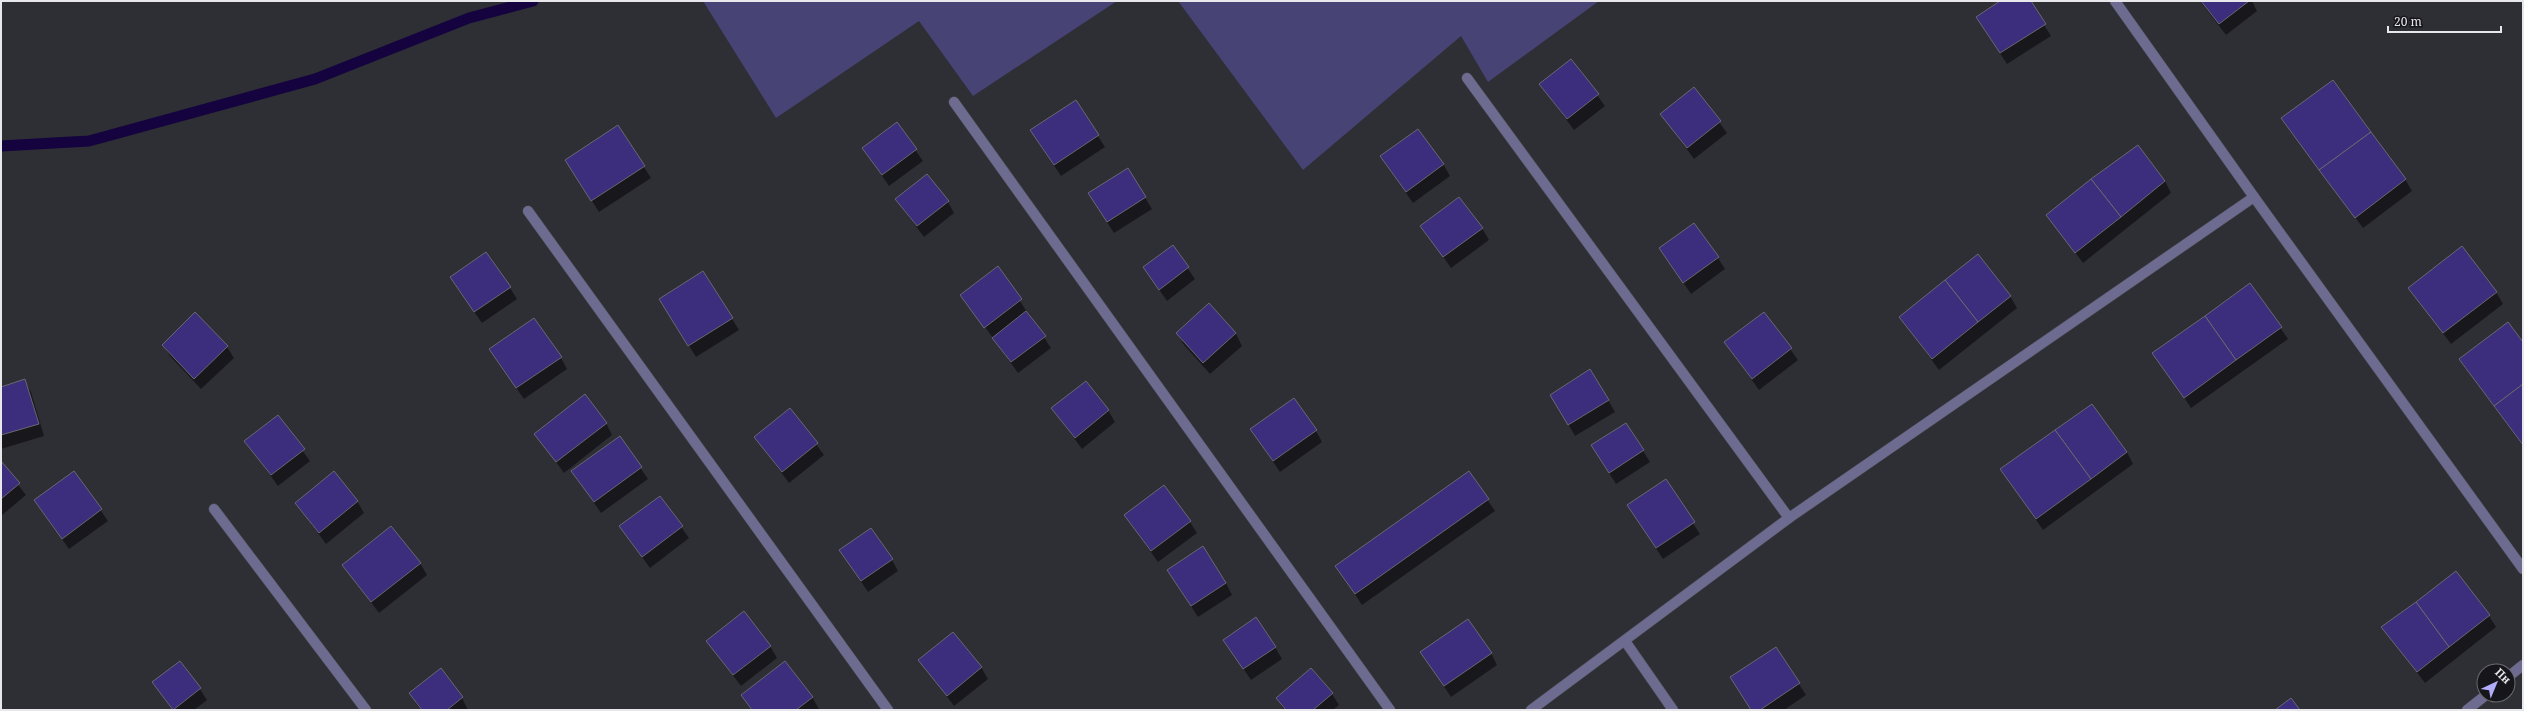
<svg xmlns="http://www.w3.org/2000/svg" width="2524" height="711" font-family="'Noto Serif',serif">
  <rect width="100%" height="100%" fill="#2e2e35"/>
  <!-- green -->
  <g fill="#474374">
    <polygon points="703,1 1117,1 973,96 919,21 776,118"/>
    <polygon points="1178,1 1599,1 1488,82 1461,36 1303,170"/>
  </g>
  <!-- shadow -->
  <g fill="#0007">
    <polygon points="2002,1 2029,1 2051,36 2007,64 1984,29"/>
    <polygon points="2200,1 2252,1 2257,11 2226,35"/>
    <polygon points="1571,60 1605,106 1574,130 1540,84"/>
    <polygon points="1694,88 1727,133 1694,159 1661,114"/>
    <polygon points="1076,102 1105,147 1061,176 1038,142"/>
    <polygon points="2283,118 2405,179 2412,191 2363,228"/>
    <polygon points="897,124 923,161 889,186 863,148"/>
    <polygon points="618,127 651,178 599,212 573,171"/>
    <polygon points="1381,157 1443,164 1450,176 1413,203"/>
    <polygon points="1128,170 1152,209 1114,233 1096,205"/>
    <polygon points="2165,181 2171,193 2083,263 2047,215"/>
    <polygon points="896,200 948,202 954,213 924,237"/>
    <polygon points="1422,226 1482,228 1489,240 1451,268"/>
    <polygon points="1172,246 1195,279 1167,301 1144,268"/>
    <polygon points="1660,248 1718,258 1725,269 1691,294"/>
    <polygon points="998,268 1051,348 1018,373 962,295"/>
    <polygon points="703,272 739,330 696,357 667,310"/>
    <polygon points="2250,284 2288,339 2191,408 2154,353"/>
    <polygon points="510,288 517,299 482,323 458,289"/>
    <polygon points="2409,288 2496,292 2503,304 2451,344"/>
    <polygon points="2010,296 2017,308 1939,370 1900,317"/>
    <polygon points="1209,305 1236,334 1242,346 1210,374 1184,345 1177,333"/>
    <polygon points="1764,313 1798,360 1759,390 1725,342"/>
    <polygon points="2523,343 2523,446 2460,360"/>
    <polygon points="163,345 227,347 234,358 201,389 170,356"/>
    <polygon points="561,358 567,369 524,399 497,361"/>
    <polygon points="24,380 31,392 44,436 1,449 1,388"/>
    <polygon points="1608,400 1615,412 1575,436 1558,406"/>
    <polygon points="1052,408 1108,410 1115,422 1082,449"/>
    <polygon points="790,409 824,455 789,483 755,437"/>
    <polygon points="278,417 310,461 278,486 246,442"/>
    <polygon points="606,423 612,435 564,473 536,434"/>
    <polygon points="1626,424 1650,462 1616,484 1599,457"/>
    <polygon points="1251,429 1316,431 1322,442 1280,472"/>
    <polygon points="619,437 648,479 601,513 572,471"/>
    <polygon points="2127,452 2133,464 2043,530 2002,470"/>
    <polygon points="1,463 26,495 1,516"/>
    <polygon points="74,472 108,521 69,549 35,501"/>
    <polygon points="1469,473 1495,511 1362,605 1336,566"/>
    <polygon points="1665,481 1700,534 1663,559 1628,506"/>
    <polygon points="660,497 689,538 650,568 620,527"/>
    <polygon points="357,501 364,513 326,544 296,503"/>
    <polygon points="1125,516 1190,522 1197,533 1158,562"/>
    <polygon points="840,550 892,560 898,571 868,592"/>
    <polygon points="420,563 427,575 379,613 343,565"/>
    <polygon points="1175,581 1226,583 1232,595 1198,617"/>
    <polygon points="2489,616 2496,627 2425,683 2383,627"/>
    <polygon points="1224,640 1275,647 1282,659 1251,680"/>
    <polygon points="707,641 770,646 777,658 741,686"/>
    <polygon points="1776,648 1806,695 1784,710 1752,710"/>
    <polygon points="1421,652 1491,653 1497,665 1451,697"/>
    <polygon points="920,661 981,667 988,679 954,706"/>
    <polygon points="441,670 462,698 468,710 421,710 417,705 410,693"/>
    <polygon points="153,682 200,689 207,700 194,710 172,710"/>
    <polygon points="1332,694 1339,705 1333,710 1284,710 1277,698"/>
    <polygon points="742,696 812,697 819,709 751,710"/>
  </g>
  <g fill="none" stroke-linecap="round" stroke-linejoin="round">
    <!-- stream -->
    <polyline stroke="#14033e" stroke-width="11" points="1,146 89,141 315,79 469,18 533,1"/>
  </g>
  <!-- building -->
  <g fill="#3c2e7d" stroke="#686870">
    <polygon points="2000,1 2031,1 2046,24 2000,53 1976,17"/>
    <polygon points="2201,1 2249,1 2219,24"/>
    <polygon points="1571,59 1599,94 1567,119 1539,84"/>
    <polygon points="2333,80 2371,132 2319,170 2281,118"/>
    <polygon points="1694,87 1721,121 1687,148 1660,114"/>
    <polygon points="1076,100 1099,135 1054,165 1030,130"/>
    <polygon points="897,122 917,149 882,175 862,148"/>
    <polygon points="618,125 645,166 591,201 565,160"/>
    <polygon points="1418,129 1444,164 1406,192 1380,156"/>
    <polygon points="2371,132 2406,179 2355,218 2319,170"/>
    <polygon points="2138,145 2165,181 2121,217 2091,179"/>
    <polygon points="1128,168 1146,197 1107,222 1088,193"/>
    <polygon points="927,174 949,201 917,226 895,199"/>
    <polygon points="2091,179 2121,217 2075,253 2046,215"/>
    <polygon points="1459,197 1483,228 1443,257 1420,226"/>
    <polygon points="1694,223 1719,257 1683,283 1659,248"/>
    <polygon points="1173,245 1189,267 1159,290 1143,267"/>
    <polygon points="2462,246 2497,292 2443,333 2408,288"/>
    <polygon points="486,252 511,287 474,312 450,277"/>
    <polygon points="1978,254 2011,296 1978,322 1945,280"/>
    <polygon points="998,266 1022,299 984,328 960,295"/>
    <polygon points="703,271 733,318 688,346 659,299"/>
    <polygon points="1945,280 1978,322 1932,359 1899,317"/>
    <polygon points="2250,283 2282,327 2236,360 2205,316"/>
    <polygon points="1209,303 1236,333 1203,363 1176,333"/>
    <polygon points="1026,311 1046,336 1011,362 992,338"/>
    <polygon points="195,312 228,346 194,379 162,345"/>
    <polygon points="1764,312 1792,348 1752,379 1724,342"/>
    <polygon points="2205,316 2236,360 2184,398 2152,353"/>
    <polygon points="534,318 562,357 516,388 489,349"/>
    <polygon points="2508,322 2523,342 2523,384 2494,406 2459,359"/>
    <polygon points="1590,369 1609,400 1568,425 1550,395"/>
    <polygon points="25,379 39,424 1,435 1,387"/>
    <polygon points="1086,381 1109,410 1075,438 1051,408"/>
    <polygon points="2523,384 2523,445 2494,406"/>
    <polygon points="585,394 607,423 556,462 534,434"/>
    <polygon points="1294,398 1317,430 1273,461 1250,429"/>
    <polygon points="2092,404 2127,452 2091,479 2055,430"/>
    <polygon points="790,408 818,443 782,472 754,437"/>
    <polygon points="278,415 305,449 271,475 244,441"/>
    <polygon points="1626,423 1644,450 1609,473 1591,445"/>
    <polygon points="2055,430 2091,479 2036,519 2000,469"/>
    <polygon points="620,436 642,467 594,502 571,471"/>
    <polygon points="1,461 20,483 1,499"/>
    <polygon points="74,471 102,509 62,539 34,500"/>
    <polygon points="334,471 358,501 319,533 295,503"/>
    <polygon points="1469,471 1489,499 1355,594 1335,566"/>
    <polygon points="1666,479 1695,522 1656,548 1627,505"/>
    <polygon points="1164,485 1191,521 1151,551 1124,515"/>
    <polygon points="660,496 683,526 642,557 619,526"/>
    <polygon points="391,526 421,563 371,602 342,565"/>
    <polygon points="871,528 893,559 861,581 839,550"/>
    <polygon points="1203,546 1226,583 1191,606 1167,570"/>
    <polygon points="2456,571 2490,615 2449,647 2416,602"/>
    <polygon points="2416,602 2449,647 2417,672 2381,627"/>
    <polygon points="744,611 771,646 733,675 706,641"/>
    <polygon points="1256,617 1276,647 1243,669 1223,640"/>
    <polygon points="1468,619 1492,653 1444,686 1420,652"/>
    <polygon points="953,632 982,667 947,696 918,660"/>
    <polygon points="1776,647 1800,683 1760,710 1751,710 1730,677"/>
    <polygon points="180,661 201,688 173,710 152,682"/>
    <polygon points="785,661 813,697 796,710 752,710 741,695"/>
    <polygon points="441,668 463,697 447,710 422,710 409,693"/>
    <polygon points="1311,668 1333,693 1313,710 1286,710 1276,698"/>
    <polygon points="2291,698 2300,710 2275,710"/>
  </g>
  <g fill="none" stroke-linecap="round" stroke-linejoin="round">
    <defs>
      <g id="street">
        <polyline points="2115,1 2254,197 2523,569"/>
        <polyline points="1467,78 1789,518"/>
        <polyline points="954,102 1390,710"/>
        <polyline points="528,211 888,710"/>
        <polyline points="214,509 366,710"/>
        <polyline points="1625,641 1673,710"/>
        <polyline points="2508,677 2523,665"/>
        <polyline points="1531,710 1789,518 2254,197"/>
        <polyline points="2467,710 2486,695"/>
      </g>
    </defs>
    <!-- street casing -->
    <use href="#street" stroke="#4c4c52" stroke-width="11"/>
    <!-- street -->
    <use href="#street" stroke="#6d6b90" stroke-width="10"/>
  </g>
  <!-- border -->
  <rect width="2524" height="711" fill="none" stroke="#e7e7ec" stroke-width="4"/>
  <!-- north arrow -->
  <g transform="translate(2496 683) rotate(44)"><circle r="19" fill="#16161a" stroke="#6a6a6e"/>
  <path d="M0-3L7 15L0 10L-7 15Z" fill="#b1adfa"/>
  <text y="-6" font-size="11" font-weight="bold" text-anchor="middle" fill="#e7e7ec">Пн</text>
  </g>
  <!-- scale -->
  <path d="M2388 26v6h113v-6" fill="none" stroke="#e7e7ec" stroke-width="2"/>
  <text x="2394" y="26" font-size="12" fill="#e7e7ec" stroke="#16161a" stroke-width="3" paint-order="stroke">20 m</text>
</svg>
